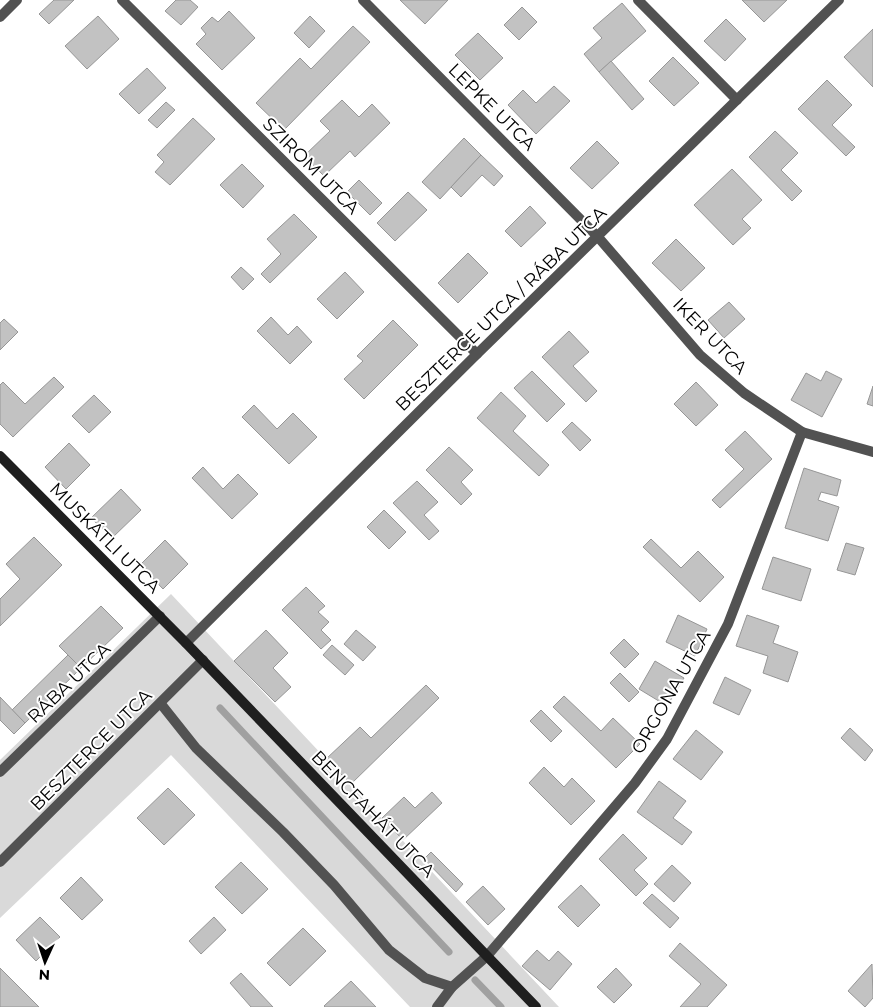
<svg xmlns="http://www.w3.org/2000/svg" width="873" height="1007" font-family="Montserrat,sans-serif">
  <rect width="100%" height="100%" fill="#fff"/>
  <!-- green -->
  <polygon fill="#d9d9d9" points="171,594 559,1007 410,1007 171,755 0,918 0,760"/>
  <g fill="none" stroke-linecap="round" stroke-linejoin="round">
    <!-- stream -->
    <g stroke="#a0a0a0" stroke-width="7">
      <polyline points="220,708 449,952"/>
      <polyline points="475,980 501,1007"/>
    </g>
  </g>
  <!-- building -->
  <g fill="#c2c2c2" stroke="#969696">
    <polygon points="54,0 74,0 49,24 39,14"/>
    <polygon points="176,0 190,0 198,7 181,25 165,11"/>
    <polygon points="400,0 448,0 425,24"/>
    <polygon points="742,0 787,0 764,22"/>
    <polygon points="622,3 646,31 599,72 584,54 602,38 593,28"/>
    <polygon points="522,7 537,22 519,40 504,25"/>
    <polygon points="229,11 255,38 222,70 196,44 206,34 201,28 212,17 218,22"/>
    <polygon points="98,16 119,39 87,69 65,46"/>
    <polygon points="310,16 325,31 309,48 294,33"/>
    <polygon points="726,19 746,39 725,61 704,41"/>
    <polygon points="353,26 370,42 284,130 256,103 300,58 311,69"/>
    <polygon points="873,29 873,87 844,57"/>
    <polygon points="478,33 503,58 480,80 455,55"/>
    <polygon points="673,57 699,83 674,106 649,81"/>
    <polygon points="611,61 644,99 632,110 599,72"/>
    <polygon points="147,68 166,88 139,114 119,94"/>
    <polygon points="827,80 852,105 832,125 855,147 846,156 798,109"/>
    <polygon points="554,86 570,101 536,134 508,105 523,90 536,103"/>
    <polygon points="342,100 359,117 372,104 390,123 355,157 350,151 324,176 304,156 330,131 320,121"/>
    <polygon points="166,102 175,110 157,128 148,120"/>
    <polygon points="193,118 215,139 170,185 155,172 164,162 157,155"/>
    <polygon points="775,131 798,153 781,170 802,191 792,201 749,157"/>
    <polygon points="464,138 481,155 440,199 422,182"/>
    <polygon points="597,141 619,163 592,189 570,168"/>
    <polygon points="481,155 503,176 494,186 482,175 461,197 451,187"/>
    <polygon points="242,164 264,186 243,208 220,185"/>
    <polygon points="732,169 762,200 742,219 751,228 733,245 694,205"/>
    <polygon points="359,180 382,203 370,215 347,192"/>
    <polygon points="408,192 427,210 395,241 377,223"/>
    <polygon points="530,206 546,223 521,247 505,231"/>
    <polygon points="294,214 317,237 270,283 261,274 281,254 267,239"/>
    <polygon points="676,239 705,268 681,291 652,263"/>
    <polygon points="468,253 488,273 458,303 438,283"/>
    <polygon points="241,267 254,279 243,290 231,277"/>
    <polygon points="345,272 364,292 337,319 317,299"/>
    <polygon points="729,302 745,319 724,338 708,320"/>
    <polygon points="271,317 288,335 297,326 312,342 290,364 257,331"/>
    <polygon points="4,319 18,332 0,350 0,323"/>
    <polygon points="393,320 418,345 364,399 344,379 363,361 357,356"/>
    <polygon points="569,331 589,352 573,366 597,391 586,402 542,357"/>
    <polygon points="532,371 565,404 547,422 514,388"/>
    <polygon points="826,371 842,379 822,417 791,400 806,373 821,381"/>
    <polygon points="54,377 64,387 13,437 0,424 0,385 3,382 25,404"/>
    <polygon points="696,382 718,405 696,426 674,404"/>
    <polygon points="873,386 873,406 867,404"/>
    <polygon points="501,392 526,416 513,431 549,465 539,476 477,418"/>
    <polygon points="94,395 111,412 89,433 72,416"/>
    <polygon points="254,405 277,429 293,413 317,437 289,464 242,417"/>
    <polygon points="572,422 591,440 580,451 562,432"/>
    <polygon points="745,431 772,459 720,508 712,500 744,469 725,450"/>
    <polygon points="69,443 90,465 66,489 45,467"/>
    <polygon points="449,447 473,470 461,482 472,494 461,505 426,470"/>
    <polygon points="203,467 223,489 238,474 258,494 232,519 192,478"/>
    <polygon points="804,468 841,480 837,496 821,492 818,500 839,507 828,541 785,528"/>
    <polygon points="417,481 438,502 424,515 439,531 429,540 393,503"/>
    <polygon points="121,489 141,510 112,538 91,518"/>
    <polygon points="384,510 406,532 389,549 367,527"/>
    <polygon points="34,537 62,565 0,626 0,599 20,579 6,564"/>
    <polygon points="651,539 681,568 698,551 724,577 700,602 643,547"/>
    <polygon points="165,540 188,564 163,589 140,565"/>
    <polygon points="846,543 864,548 855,575 837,570"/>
    <polygon points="773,557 811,569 801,601 762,589"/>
    <polygon points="306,587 325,606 318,612 329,622 321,630 331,640 321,649 282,610"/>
    <polygon points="101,606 123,628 81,668 59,646"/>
    <polygon points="678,615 707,629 695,656 666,642"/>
    <polygon points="747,615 779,626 773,643 798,652 788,682 763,673 768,656 736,646"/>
    <polygon points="266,630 288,653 273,668 291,687 275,702 234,661"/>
    <polygon points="356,630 376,647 363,661 344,644"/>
    <polygon points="624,639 639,654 625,668 610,653"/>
    <polygon points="332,645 354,665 345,675 323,655"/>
    <polygon points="68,655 81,668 25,723 12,710"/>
    <polygon points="655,661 684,678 667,706 639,689"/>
    <polygon points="620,673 639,692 629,702 610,683"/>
    <polygon points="725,677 751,690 739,715 713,703"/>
    <polygon points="426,685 439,698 351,784 326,759 360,727 371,738"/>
    <polygon points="564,696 601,731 613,718 640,744 616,768 553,707"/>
    <polygon points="0,697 25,723 14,734 0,720"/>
    <polygon points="541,710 562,731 551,742 530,721"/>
    <polygon points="850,728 873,750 865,761 841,738"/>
    <polygon points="696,730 723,752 701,780 673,759"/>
    <polygon points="544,767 564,787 572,778 595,801 571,825 529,783"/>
    <polygon points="659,781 686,801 673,818 692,832 682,845 637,812"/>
    <polygon points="168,788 195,815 164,845 137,818"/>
    <polygon points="432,792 442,803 403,840 382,818 404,797 415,808"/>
    <polygon points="623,834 647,858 634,870 648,884 636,896 599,859"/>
    <polygon points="431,852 463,884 456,892 424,859"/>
    <polygon points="241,862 268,889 242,914 215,887"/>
    <polygon points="672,865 691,883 674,902 654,884"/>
    <polygon points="81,877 103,900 82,920 60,898"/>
    <polygon points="581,885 600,905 578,927 558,907"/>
    <polygon points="483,886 505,909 488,925 466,902"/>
    <polygon points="652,894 679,918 670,928 643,903"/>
    <polygon points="40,917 60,937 36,961 16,940"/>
    <polygon points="214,917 226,930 201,954 189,941"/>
    <polygon points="303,928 326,951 290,986 267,963"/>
    <polygon points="680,943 727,985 707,1007 680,1007 701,984 669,956"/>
    <polygon points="537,950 549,961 558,951 572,964 550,990 522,966"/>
    <polygon points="872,964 873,998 865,1007 848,991"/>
    <polygon points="0,968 39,1007 0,1007"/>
    <polygon points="616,968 632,985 614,1003 597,987"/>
    <polygon points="241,973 273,1007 251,1007 230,983"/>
    <polygon points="351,981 376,1007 325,1007 324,1006"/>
  </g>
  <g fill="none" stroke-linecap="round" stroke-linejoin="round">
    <!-- lane -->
    <polyline stroke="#525252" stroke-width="10" points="161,704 196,748 283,832 334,885 389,950 425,978 452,987"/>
    <!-- street -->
    <g stroke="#525252" stroke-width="10">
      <polyline points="122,0 477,354"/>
      <polyline points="363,0 598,237 700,355 744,393 802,432 873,452"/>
      <polyline points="638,0 737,100"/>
      <polyline points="0,17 17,0"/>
      <polyline points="186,643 477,354 839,0"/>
      <polyline points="0,772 160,616"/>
      <polyline points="0,862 203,660"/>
      <polyline points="437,1007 452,987 487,956 635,783 667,739 728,624 802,432"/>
    </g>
    <!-- secondary -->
    <polyline stroke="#1f1f1f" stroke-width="10" points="0,456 186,643 536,1007"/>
  </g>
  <g text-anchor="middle" stroke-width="4" stroke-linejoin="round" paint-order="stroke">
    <!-- street labels -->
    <g font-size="18" fill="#000" stroke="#fff">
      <text transform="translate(492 107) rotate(45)" y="6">LEPKE UTCA</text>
      <text transform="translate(311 166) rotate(45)" y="6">SZIROM UTCA</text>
      <text transform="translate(501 309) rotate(-44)" y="6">BESZTERCE UTCA / RÁBA UTCA</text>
      <text transform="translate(710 336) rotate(46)" y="6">IKER UTCA</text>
      <text transform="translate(105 538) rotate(45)" y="6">MUSKÁTLI UTCA</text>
      <text transform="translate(69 683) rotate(-44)" y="6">RÁBA UTCA</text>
      <text transform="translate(671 692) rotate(-60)" y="6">ORGONA UTCA</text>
      <text transform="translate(91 750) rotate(-45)" y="6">BESZTERCE UTCA</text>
      <text transform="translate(373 814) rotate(46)" y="6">BENCFAHÁT UTCA</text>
    </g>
  </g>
  <!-- north arrow -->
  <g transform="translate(45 962) rotate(183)" stroke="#ffffff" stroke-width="4" paint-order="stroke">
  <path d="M0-4L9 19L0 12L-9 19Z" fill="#000000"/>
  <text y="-8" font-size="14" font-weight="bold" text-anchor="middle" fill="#000000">N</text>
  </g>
</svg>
